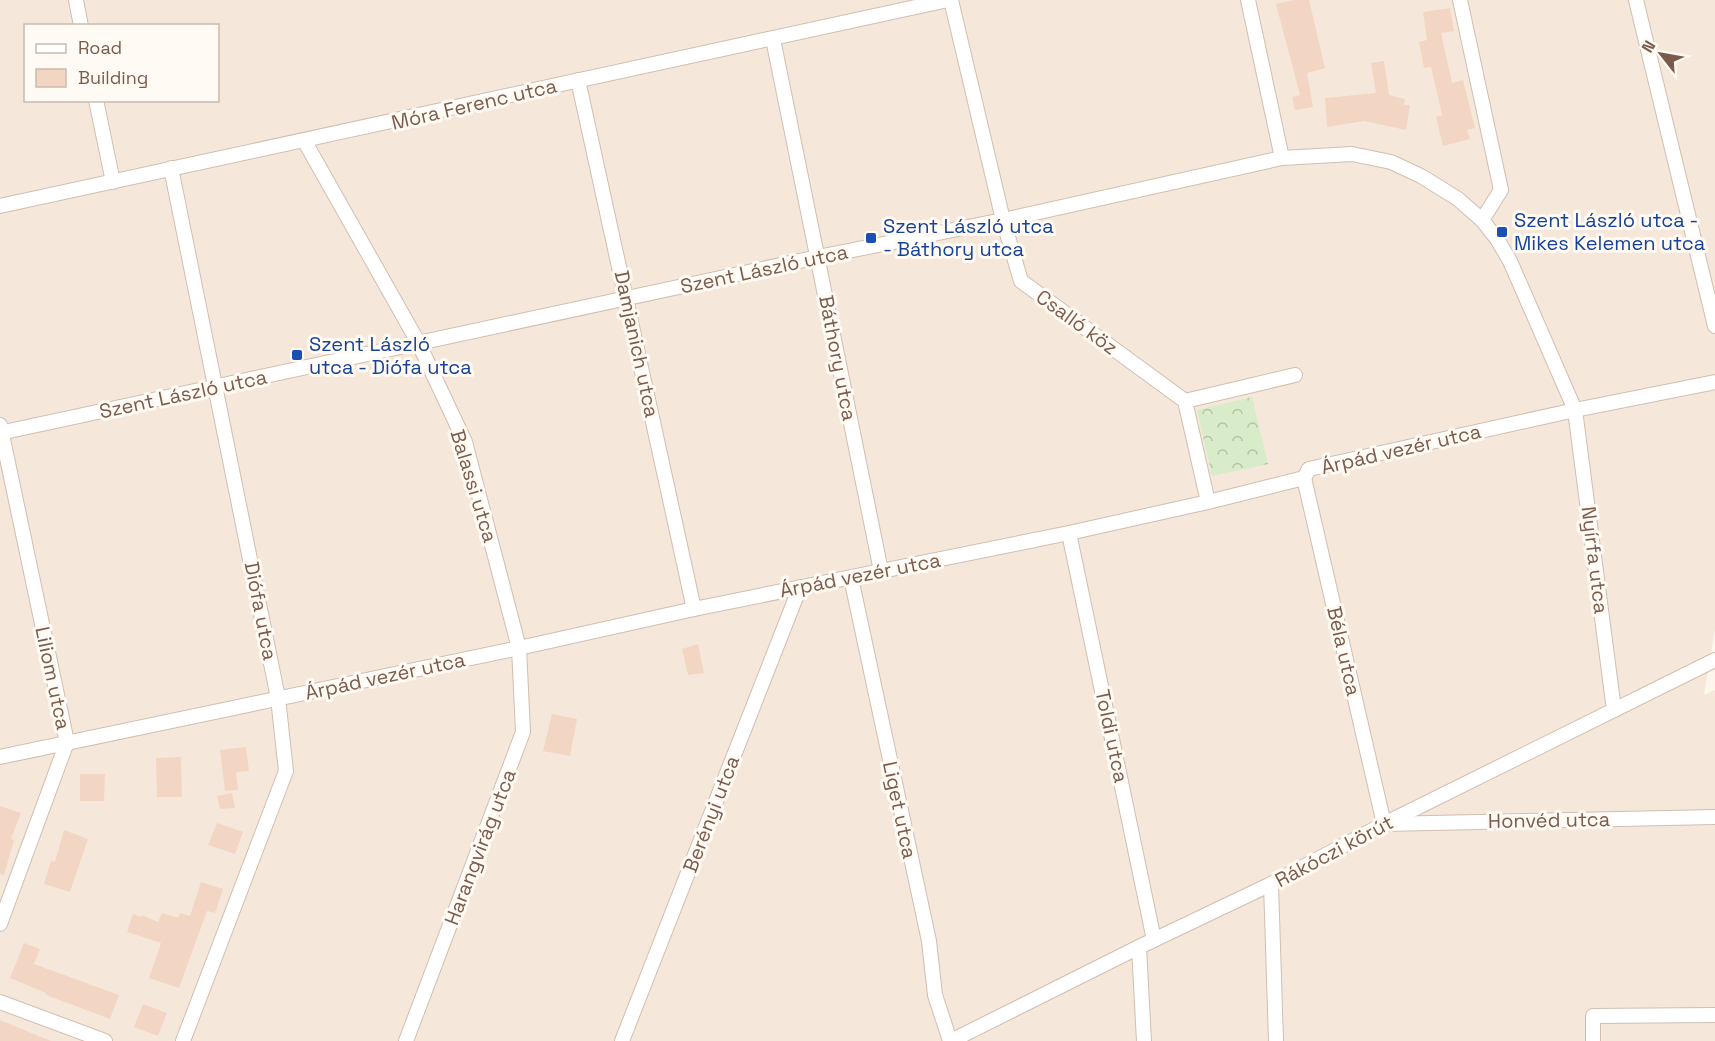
<svg xmlns="http://www.w3.org/2000/svg" width="1715" height="1041" font-family="'Space Grotesk',sans-serif">
  <defs>
    <pattern id="park-crowns" width="20" height="18" patternUnits="userSpaceOnUse" patternTransform="scale(1.5)"><rect width="20" height="18" fill="#d8ecc9"/><path d="M2 6a3 3 0 1 1 6 0M12 15a3 3 0 1 1 6 0" fill="none" stroke="#b4c2a5"/></pattern>
  </defs>
  <rect width="100%" height="100%" fill="#fdf6ec"/>
  <!-- residential -->
  <path fill="#f5e8da" fill-rule="evenodd" d="M 0,0 L 1715,0 L 1715,629 L 1704,695 L 1715,690 L 1715,1041 L 0,1041 ZM 26,26 L 218,26 L 218,100 L 26,100 Z"/>
  <!-- park -->
  <polygon fill="url(#park-crowns)" points="1252,397 1268,464 1212,476 1197,410"/>
  <!-- building -->
  <g fill="#f3d5c3">
    <polygon points="1294,0 1309,0 1325,68 1307,73 1313,107 1295,110 1292,97 1300,95 1276,4"/>
    <polygon points="1450,8 1454,31 1441,33 1452,83 1463,80 1475,128 1467,130 1470,139 1443,146 1436,117 1442,115 1431,67 1424,68 1419,42 1427,40 1423,12"/>
    <polygon points="1384,61 1389,95 1405,99 1404,105 1410,105 1406,130 1364,121 1327,127 1325,98 1376,93 1371,63"/>
    <polygon points="698,644 704,673 688,675 682,649"/>
    <polygon points="552,714 577,719 570,756 543,751"/>
    <polygon points="246,747 249,771 236,772 238,790 225,791 220,750"/>
    <polygon points="181,757 182,797 157,797 156,758"/>
    <polygon points="80,774 105,774 104,801 80,801"/>
    <polygon points="232,793 235,808 220,809 217,796"/>
    <polygon points="0,806 21,813 11,839 14,840 4,875 0,874"/>
    <polygon points="217,823 243,832 235,854 208,845"/>
    <polygon points="64,830 88,839 70,892 44,884 51,861 55,862"/>
    <polygon points="201,882 223,889 215,913 207,911 179,988 149,978 161,943 127,932 133,914 141,917 142,915 158,922 162,913 178,918 180,913 190,916"/>
    <polygon points="24,943 40,949 34,964 119,995 110,1019 46,995 46,993 10,978"/>
    <polygon points="143,1004 167,1013 158,1036 134,1027"/>
    <polygon points="0,1020 51,1041 0,1041"/>
  </g>
  <g fill="none" stroke-linecap="round" stroke-linejoin="round">
    <defs>
      <g id="minor">
        <polyline points="76,0 81,26"/>
        <polyline points="951,0 1003,220 1021,281 1185,401 1208,502"/>
        <polyline points="1248,0 1282,158"/>
        <polyline points="1460,0 1501,190 1482,220"/>
        <polyline points="1636,0 1715,326"/>
        <polyline points="773,39 881,571"/>
        <polyline points="578,80 694,609"/>
        <polyline points="96,100 113,182"/>
        <polyline points="305,142 418,342 465,442 519,648 523,732 406,1041"/>
        <polyline points="171,168 278,698 286,771 183,1041"/>
        <path d="M 0,206 C 316,139 632,70 948,0"/>
        <polyline points="1185,401 1295,375"/>
        <polyline points="0,425 67,742 0,924"/>
        <polyline points="0,433 818,257 1003,220 1282,158 1352,154 1391,162 1421,176 1458,199 1482,220 1497,239 1510,261 1575,410 1614,710"/>
        <polyline points="1304,478 1384,824 1715,817"/>
        <polyline points="1069,533 1154,940"/>
        <polyline points="851,578 929,941 935,995 950,1041"/>
        <polyline points="0,757 519,648 694,609 1069,533 1208,502 1304,478 1309,469 1575,410 1715,382"/>
        <polyline points="1271,884 1276,1041"/>
        <polyline points="1139,947 1144,1041"/>
        <polyline points="0,1002 105,1041"/>
        <polyline points="622,1041 800,587"/>
        <polyline points="951,1041 1139,947 1271,884 1384,824 1715,660"/>
        <polyline points="1593,1041 1593,1016 1715,1015"/>
      </g>
    </defs>
    <!-- minor casing -->
    <use href="#minor" stroke="#d1beb0" stroke-width="16"/>
    <!-- minor -->
    <use href="#minor" stroke="#fff" stroke-width="14"/>
  </g>
  <!-- markers -->
  <g fill="#1a4fb4" stroke="#fffaf3" stroke-width="2">
    <rect x="1496" y="226" width="12" height="12" rx="3"/>
    <rect x="865" y="232" width="12" height="12" rx="3"/>
    <rect x="291" y="349" width="12" height="12" rx="3"/>
  </g>
  <g text-anchor="middle" stroke-width="6" stroke-linejoin="round" paint-order="stroke">
    <!-- street labels -->
    <g font-size="20" fill="#7a5c4d" stroke="#fffaf3">
      <text transform="translate(474 104) rotate(-13)" y="7">Móra Ferenc utca</text>
      <text transform="translate(764 269) rotate(-12)" y="7">Szent László utca</text>
      <text transform="translate(1077 322) rotate(36)" y="7">Csalló köz</text>
      <text transform="translate(637 344) rotate(78)" y="7">Damjanich utca</text>
      <text transform="translate(838 358) rotate(79)" y="7">Báthory utca</text>
      <text transform="translate(183 394) rotate(-12)" y="7">Szent László utca</text>
      <text transform="translate(1401 449) rotate(-13)" y="7">Árpád vezér utca</text>
      <text transform="translate(474 486) rotate(73)" y="7">Balassi utca</text>
      <text transform="translate(1595 560) rotate(83)" y="7">Nyírfa utca</text>
      <text transform="translate(860 575) rotate(-11)" y="7">Árpád vezér utca</text>
      <text transform="translate(261 611) rotate(79)" y="7">Diófa utca</text>
      <text transform="translate(1344 651) rotate(77)" y="7">Béla utca</text>
      <text transform="translate(385 676) rotate(-12)" y="7">Árpád vezér utca</text>
      <text transform="translate(53 678) rotate(78)" y="7">Liliom utca</text>
      <text transform="translate(1112 736) rotate(78)" y="7">Toldi utca</text>
      <text transform="translate(900 810) rotate(78)" y="7">Liget utca</text>
      <text transform="translate(711 814) rotate(-69)" y="7">Berényi utca</text>
      <text transform="translate(1549 820) rotate(-1)" y="7">Honvéd utca</text>
      <text transform="translate(480 847) rotate(-69)" y="7">Harangvirág utca</text>
      <text transform="translate(1334 851) rotate(-28)" y="7">Rákóczi körút</text>
    </g>
    <!-- transit labels -->
    <g font-size="20" fill="#164399" stroke="#fffaf3" text-anchor="start">
      <text x="1514" y="227">Szent László utca -<tspan x="1514" dy="23">Mikes Kelemen utca</tspan></text>
      <text x="883" y="233">Szent László utca<tspan x="883" dy="23">- Báthory utca</tspan></text>
      <text x="309" y="351">Szent László<tspan x="309" dy="23">utca - Diófa utca</tspan></text>
    </g>
  </g>
  <!-- legend -->
  <rect x="24" y="24" width="195" height="78" fill="#fffaf3" stroke="#cabbb1" stroke-width="1.5"/>
  <rect x="36" y="44" width="30" height="9" fill="#ffffff" stroke="#cabbb1" stroke-width="1.5"/>
  <text x="78" y="54" font-size="18" fill="#7a5c4d">Road</text>
  <rect x="36" y="69" width="30" height="18" fill="#f3d5c3" stroke="#cabbb1" stroke-width="1.5"/>
  <text x="78" y="84" font-size="18" fill="#7a5c4d">Building</text>
  <!-- north arrow -->
  <g transform="translate(1661 54) rotate(301)" stroke="#fffaf3" stroke-width="4.5" paint-order="stroke">
  <path d="M0-4.5L10 22L0 15L-10 22Z" fill="#7a5c4d"/>
  <text y="-9" font-size="16" font-weight="bold" text-anchor="middle" fill="#7a5c4d">N</text>
  </g>
</svg>
